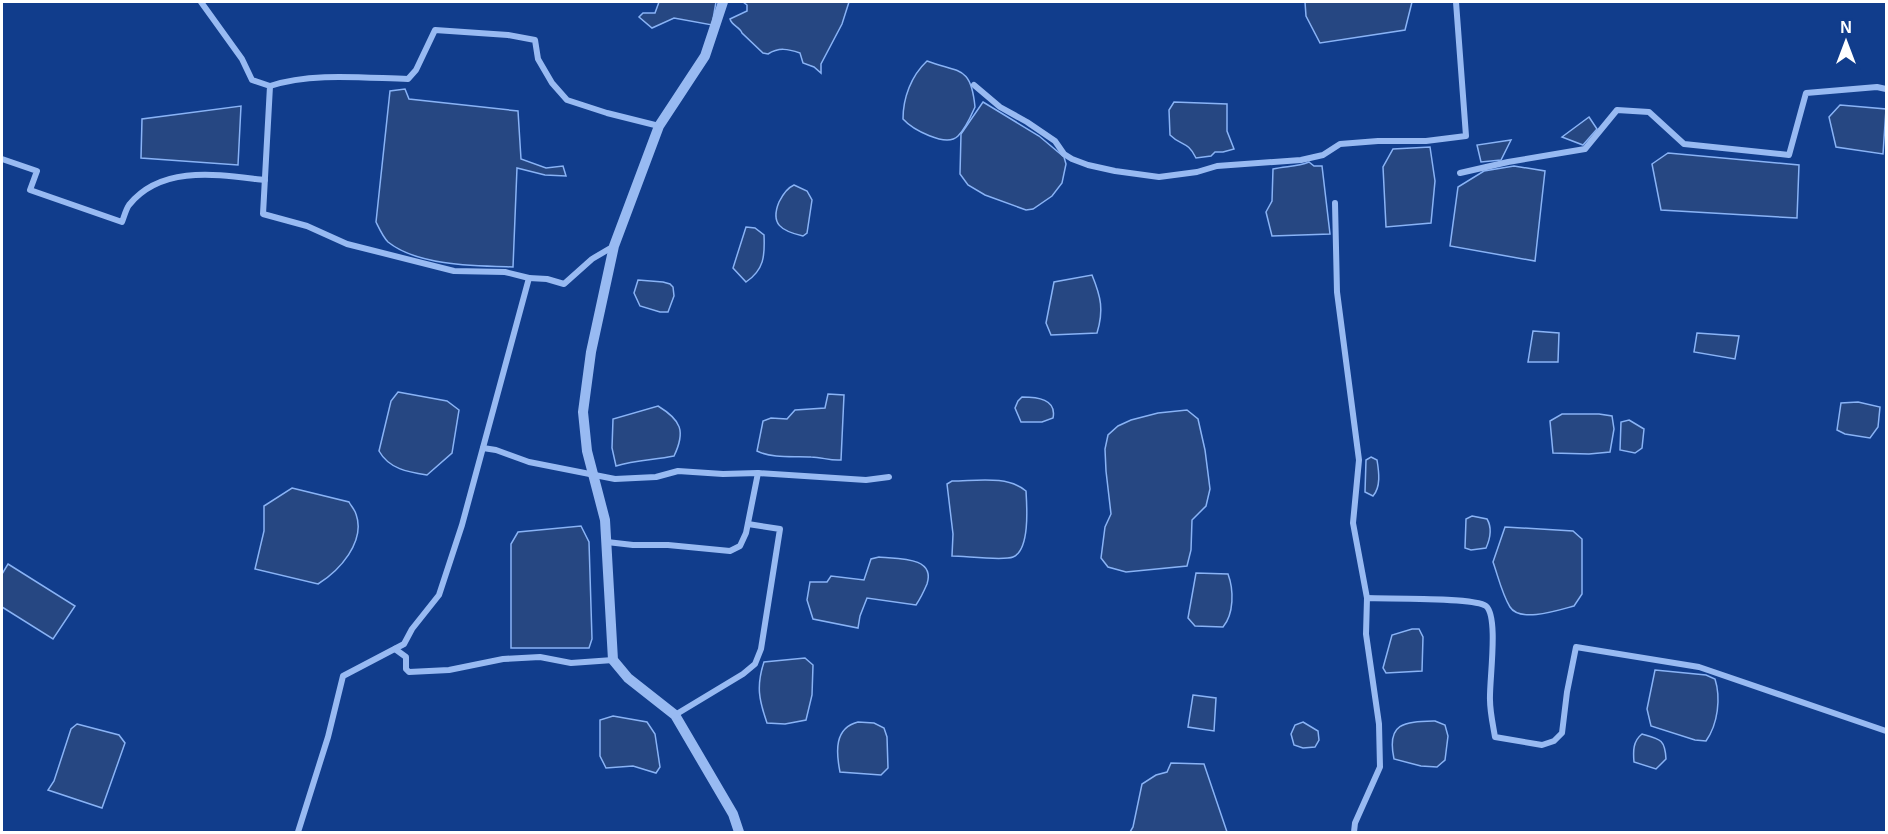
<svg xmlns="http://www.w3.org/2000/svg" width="1888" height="834" font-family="Arial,sans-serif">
  <rect width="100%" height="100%" fill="#113d8c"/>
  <!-- water -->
  <g fill="#264782" stroke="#89b3f6" stroke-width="1.5">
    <polygon points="659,2 716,2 712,25 674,18 652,28 639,17 643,13 655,13"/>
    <path d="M 743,2 L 849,2 L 842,24 L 821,64 L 821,73 L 814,67 L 803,63 L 800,53 C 788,49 779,47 768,54 L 763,53 L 742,33 C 740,27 732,26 730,19 L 747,11 L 747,5 Z"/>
    <polygon points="1305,2 1412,2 1405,30 1320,43 1306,16"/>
    <path d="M 927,61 C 959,73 971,65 975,107 C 971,116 966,128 958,136 C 946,148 912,129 903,119 C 903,98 911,76 927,61 Z"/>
    <path d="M 405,89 L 409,99 L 518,111 L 521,159 L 546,168 L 563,166 L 566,176 L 545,175 L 517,168 L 513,267 C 476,266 418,266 388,242 C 383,237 379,228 376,222 L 390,91 Z"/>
    <polygon points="983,102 1039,136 1064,157 1066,164 1062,183 1052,196 1033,209 1026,210 985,195 968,185 960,174 961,134"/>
    <path d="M 1174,102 L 1227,104 L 1227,131 L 1234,149 L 1223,152 L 1215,152 L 1211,156 L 1196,158 C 1188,141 1181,146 1170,135 L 1169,110 Z"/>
    <polygon points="1840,105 1886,109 1883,154 1836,147 1829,117"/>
    <polygon points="241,106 238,165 141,158 142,119"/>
    <polygon points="1589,117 1597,129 1583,145 1562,137"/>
    <polygon points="1511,140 1501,160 1481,162 1477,145"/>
    <polygon points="1430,147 1435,181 1431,223 1386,227 1383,167 1393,149"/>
    <polygon points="1668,153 1799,165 1797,218 1661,210 1652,164"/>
    <path d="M 1309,162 L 1314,166 L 1322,166 L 1330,234 L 1272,236 L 1266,212 L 1272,201 L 1273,169 C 1286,166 1297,167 1309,162 Z"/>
    <polygon points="1514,166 1545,171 1535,261 1450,246 1458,187 1484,171"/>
    <path d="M 794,185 L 807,191 L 812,200 L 807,233 L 803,236 C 781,231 770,224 779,202 C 783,194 787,188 794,185 Z"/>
    <path d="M 746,227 L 755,228 L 764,235 C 765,256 764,270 746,282 L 733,268 Z"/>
    <path d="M 1092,275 C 1101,297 1104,310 1097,333 L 1051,335 L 1046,323 L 1054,282 Z"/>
    <polygon points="638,280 663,282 670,284 673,287 674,296 668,312 660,312 640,306 634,293"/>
    <polygon points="1533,331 1559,333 1558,362 1528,362"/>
    <polygon points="1697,333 1739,336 1735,359 1694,352"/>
    <path d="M 398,392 L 447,401 L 459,410 L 452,453 L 427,475 C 408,472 389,469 379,451 L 391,401 Z"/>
    <path d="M 828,394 L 844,395 L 841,460 C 830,461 822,457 811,457 C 794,456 773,459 757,451 L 763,421 L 771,418 L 787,419 L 795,410 L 825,408 Z"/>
    <path d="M 1022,397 C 1037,397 1057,399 1053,418 L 1042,422 L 1021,422 L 1015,408 L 1018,401 Z"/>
    <polygon points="1858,402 1880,407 1878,427 1870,438 1845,434 1837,430 1841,403"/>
    <path d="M 658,406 C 681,420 686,431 674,456 C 654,460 635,460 616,466 L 612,448 L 613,419 Z"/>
    <polygon points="1187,410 1198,419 1205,450 1210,489 1206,506 1192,520 1191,550 1187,566 1126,572 1108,567 1101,558 1105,527 1111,514 1106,471 1105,449 1108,435 1118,426 1131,420 1158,413"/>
    <polygon points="1562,414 1599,414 1612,416 1614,429 1610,452 1589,454 1553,453 1550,421"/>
    <polygon points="1629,420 1644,429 1642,448 1635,453 1620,450 1621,422"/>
    <path d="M 1371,457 L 1377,460 C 1379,472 1381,487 1373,496 L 1365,492 L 1366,460 Z"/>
    <path d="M 952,481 C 976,481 1007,475 1026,491 C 1027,507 1030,550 1013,557 C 1003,561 965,556 952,556 L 953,534 L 947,484 Z"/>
    <path d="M 292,488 L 349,502 C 351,506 355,510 356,514 C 366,542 339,571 318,584 L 255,569 L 264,531 L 264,506 Z"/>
    <path d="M 1472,516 L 1487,519 C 1493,529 1490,539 1486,548 L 1471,550 L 1465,548 L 1466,519 Z"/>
    <polygon points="581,526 589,542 592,639 589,648 511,648 511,544 518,532"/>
    <path d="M 1505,527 L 1573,531 L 1582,539 L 1582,594 L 1574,606 C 1559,610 1520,623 1510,607 C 1502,594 1498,576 1493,562 Z"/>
    <path d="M 879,557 C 896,559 936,556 927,584 C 924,591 920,599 916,605 L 867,598 L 860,616 L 858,628 L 813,619 L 807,600 L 810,582 L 827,582 L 831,576 L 864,580 L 871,559 Z"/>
    <polygon points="8,564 75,606 53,639 2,607 2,574"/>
    <path d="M 1196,573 L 1228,574 C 1234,590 1234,614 1223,627 L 1195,626 L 1188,618 Z"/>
    <polygon points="1412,629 1419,629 1423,637 1422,671 1386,673 1383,668 1392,635"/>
    <path d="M 805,658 L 813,665 L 812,695 L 806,720 L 785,724 L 767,723 C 759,700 756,686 764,662 Z"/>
    <path d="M 1655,670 L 1706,675 L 1715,679 C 1721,698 1718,724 1706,741 L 1695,740 L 1651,726 L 1647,709 Z"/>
    <polygon points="1193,695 1216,698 1214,731 1188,727"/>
    <polygon points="613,716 647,722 655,734 660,767 656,773 633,766 606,768 600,756 600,720"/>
    <path d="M 1435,721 L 1445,725 L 1448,736 L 1445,760 L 1437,767 L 1421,766 L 1394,759 C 1386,722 1405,722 1435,721 Z"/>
    <path d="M 858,722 L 874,723 L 884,728 L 887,737 L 888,768 L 881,775 L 840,772 C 836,752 834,728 858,722 Z"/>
    <polygon points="1303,722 1318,731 1319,740 1315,747 1303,748 1294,745 1291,734 1295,725"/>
    <polygon points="77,724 119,735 125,743 102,808 48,790 54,781 71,729"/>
    <path d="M 1642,734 C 1660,739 1665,739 1666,759 L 1656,769 L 1634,762 C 1633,751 1633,741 1642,734 Z"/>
    <polygon points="1171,763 1204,764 1227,832 1130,832 1133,827 1142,784 1156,775 1167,772"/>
  </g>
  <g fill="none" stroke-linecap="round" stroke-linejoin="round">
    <!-- minor -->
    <g stroke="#98baf2" stroke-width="6">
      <polyline points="201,2 242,59 252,80 270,86 263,214 307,226 347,244 454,271 505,272 529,278 462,525 439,595 412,629 404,644 343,676 328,737 298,832"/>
      <polyline points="974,85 1000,107 1027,122 1055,141 1064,154 1072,159 1088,165 1115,171 1159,177 1197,172 1217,166 1301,160 1323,155 1340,144 1378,141 1426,141 1466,136 1456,2"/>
      <path d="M 270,86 C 311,72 365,78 408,79 L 416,70 L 435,30 L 508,35 L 535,40 L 538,59 L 552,83 L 567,100 L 607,113 L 659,126"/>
      <path d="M 2,159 L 37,171 L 30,190 L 122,222 C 124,217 126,209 129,205 C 162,164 220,175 265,180"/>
      <polyline points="1460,173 1508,162 1585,149 1617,110 1649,112 1684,144 1789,155 1806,93 1877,87 1886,89"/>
      <polyline points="1335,203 1337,292 1359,460 1353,523 1367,598"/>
      <polyline points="529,278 547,279 564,284 592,259 614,246"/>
      <polyline points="483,448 496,450 529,462 615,479 656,477 678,471 723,474 758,473 866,480 889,477"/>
      <polyline points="607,542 633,545 668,545 730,551 740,546 746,533 758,473"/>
      <polyline points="395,649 406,657 406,669 409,672 449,670 503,659 540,657 571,663 613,660"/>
      <polyline points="675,715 743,674 755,664 761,649 780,529 748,524"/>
      <path d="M 1354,832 L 1355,823 L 1380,767 L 1379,724 L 1366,634 L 1367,598 C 1386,599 1475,597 1486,606 C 1499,617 1489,682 1490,700 C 1490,712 1493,725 1495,737 L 1542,745 L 1554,741 L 1562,733 L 1567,692 L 1576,647 L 1699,667 L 1886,731"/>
    </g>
    <!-- tertiary -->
    <polyline stroke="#98baf2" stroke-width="10" points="723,2 705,56 659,126 614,246 591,352 583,412 587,451 605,520 613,660 628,678 675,715 733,814 739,832"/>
  </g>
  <!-- border -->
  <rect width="1888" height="834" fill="none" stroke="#ffffff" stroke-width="6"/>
  <!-- north arrow -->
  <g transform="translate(1846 42)" stroke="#113d8c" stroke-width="4.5" paint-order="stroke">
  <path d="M0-4.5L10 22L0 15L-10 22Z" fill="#ffffff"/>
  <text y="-9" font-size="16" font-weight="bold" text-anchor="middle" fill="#ffffff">N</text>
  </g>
</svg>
